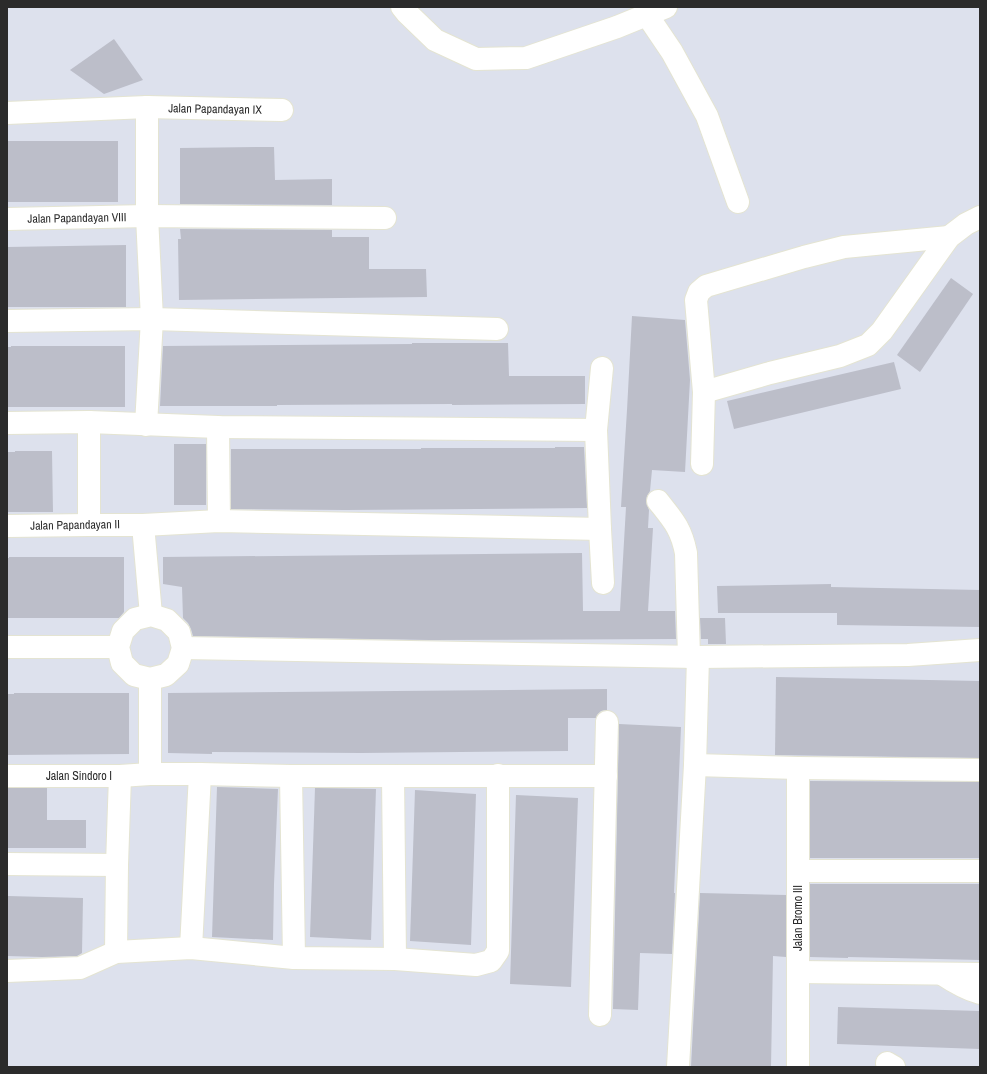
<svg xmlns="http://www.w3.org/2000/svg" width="987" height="1074" font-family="'Archivo Narrow',sans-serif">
  <rect width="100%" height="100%" fill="#dde1ed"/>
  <!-- building -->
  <g fill="#bcbec9">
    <polygon points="114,39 143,80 104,94 70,70"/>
    <rect x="7" y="141" width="111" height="61"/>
    <polygon points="256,147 274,147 275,180 332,179 332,205 180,204 180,148"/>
    <polygon points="180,229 332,230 332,237 369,237 369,269 426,269 427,297 179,300 178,239 181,239"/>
    <polygon points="126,245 126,307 7,307 7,247"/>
    <polygon points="951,278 973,294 920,372 897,355"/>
    <polygon points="632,316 685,320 690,380 685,472 652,470 650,491 647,496 646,502 649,510 648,528 653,528 648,611 675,611 676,639 430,640 193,636 191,629 188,623 183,618 182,587 163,584 163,557 582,553 583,611 620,611 626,507 621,507 627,410"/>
    <polygon points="412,343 508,343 509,376 585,376 585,404 452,405 452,404 277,405 277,406 160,406 163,346 412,344"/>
    <polygon points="11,346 125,346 125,407 7,407 7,347 11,347"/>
    <polygon points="894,362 901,389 734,429 727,401"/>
    <rect x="174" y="444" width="32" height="61"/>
    <polygon points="555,447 584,447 587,508 345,510 231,509 231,449 421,449 421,448 555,448"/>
    <polygon points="15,451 52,451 53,512 7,512 7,452 15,452"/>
    <polygon points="9,557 124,557 124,612 119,618 7,618 7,558 9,558"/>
    <polygon points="831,584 831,587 980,590 980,627 837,625 837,613 718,613 717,586"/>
    <polygon points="700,618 725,618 726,644 708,644 708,639 701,639"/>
    <polygon points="776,677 980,681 980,758 775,755"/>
    <polygon points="607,689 607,710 601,711 597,715 596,718 568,718 568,751 361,753 212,752 212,754 168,753 168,693"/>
    <polygon points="14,693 129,693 129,754 7,755 7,694 14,694"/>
    <polygon points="619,724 681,727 674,893 675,893 672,954 640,953 638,1010 613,1009"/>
    <polygon points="810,781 980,782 980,858 810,858"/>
    <polygon points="217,787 278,789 274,884 273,940 212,937"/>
    <polygon points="7,788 47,788 47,820 86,820 86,848 7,848"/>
    <polygon points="315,788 376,789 371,940 310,937"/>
    <polygon points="415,790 476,794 471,945 410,941"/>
    <polygon points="516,795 578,798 571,987 510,984"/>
    <polygon points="810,884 980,884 980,960 848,957 848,958 810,957"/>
    <polygon points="700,893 786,895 786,957 773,956 771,1067 691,1067"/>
    <polygon points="8,896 83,898 82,953 77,956 42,957 7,956"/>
    <polygon points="838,1007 980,1011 980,1049 837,1044"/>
  </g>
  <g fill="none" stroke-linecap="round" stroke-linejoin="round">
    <defs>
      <g id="minor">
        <polyline points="402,7 406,12 435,40 476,59 526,58 617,27 666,7"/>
        <polyline points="647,15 672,52 707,116 738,202"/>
        <polyline points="7,113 147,107 282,110"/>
        <polyline points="7,219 147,216 385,218"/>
        <polyline points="7,321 152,319 497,329"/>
        <polyline points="602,368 596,430 600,529 603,583"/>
        <polyline points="704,392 770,373 840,356 868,345 882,331 949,237 966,224 980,217"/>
        <polyline points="7,423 89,422 218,427 596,430"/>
        <polyline points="146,425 152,319 147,216 147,107"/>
        <polyline points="218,427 219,521"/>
        <polyline points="702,464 704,392 696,300 699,292 706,286 804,257 844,247 949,237"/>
        <path d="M 658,501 C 673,520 681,528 686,553 L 689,657"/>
        <polyline points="89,525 89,422"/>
        <polyline points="143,525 151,615"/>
        <polyline points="7,526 89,525 143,525 219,521 600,529"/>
        <polygon points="151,615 167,620 179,632 183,648 178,664 166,675 150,679 134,675 122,663 118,647 123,631 135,619"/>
        <polyline points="7,647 118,647"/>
        <polyline points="183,648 698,657 908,655 980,650"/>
        <polyline points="150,679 150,774"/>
        <polyline points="695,765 798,768 980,770"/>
        <polyline points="7,776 120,776 150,774 200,774 291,776 606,776"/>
        <polyline points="291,776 294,958"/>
        <polyline points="393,776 395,959"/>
        <polyline points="7,864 117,865"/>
        <polyline points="798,871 980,871"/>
        <polyline points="191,948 200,774"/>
        <polyline points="116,952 117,865 120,776"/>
        <polyline points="7,971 80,968 116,952 191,948 294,958 395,959 476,965 491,961 498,951 498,775"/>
        <polyline points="798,972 980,974"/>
        <path d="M 942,974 C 954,982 966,989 980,993"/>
        <polyline points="600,1015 607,722"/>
        <polyline points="887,1063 894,1067"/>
        <polyline points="678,1067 695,765 698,657"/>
        <polyline points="798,1067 798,768"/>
      </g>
    </defs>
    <!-- minor casing -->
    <use href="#minor" stroke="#e4e4d2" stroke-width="24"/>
    <!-- minor -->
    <use href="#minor" stroke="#fff" stroke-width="22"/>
  </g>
  <g text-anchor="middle" stroke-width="3.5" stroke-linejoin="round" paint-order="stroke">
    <!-- street labels -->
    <g font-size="12" fill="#2b2b2b" stroke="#fff">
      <text transform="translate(215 109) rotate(1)" y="4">Jalan Papandayan IX</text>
      <text transform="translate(77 218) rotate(-1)" y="4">Jalan Papandayan VIII</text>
      <text transform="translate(75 525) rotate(-1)" y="4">Jalan Papandayan II</text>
      <text x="79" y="780">Jalan Sindoro I</text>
      <text transform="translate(798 918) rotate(-90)" y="4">Jalan Bromo III</text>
    </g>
  </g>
  <!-- border -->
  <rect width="987" height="1074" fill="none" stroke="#2b2b2b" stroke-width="16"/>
</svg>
